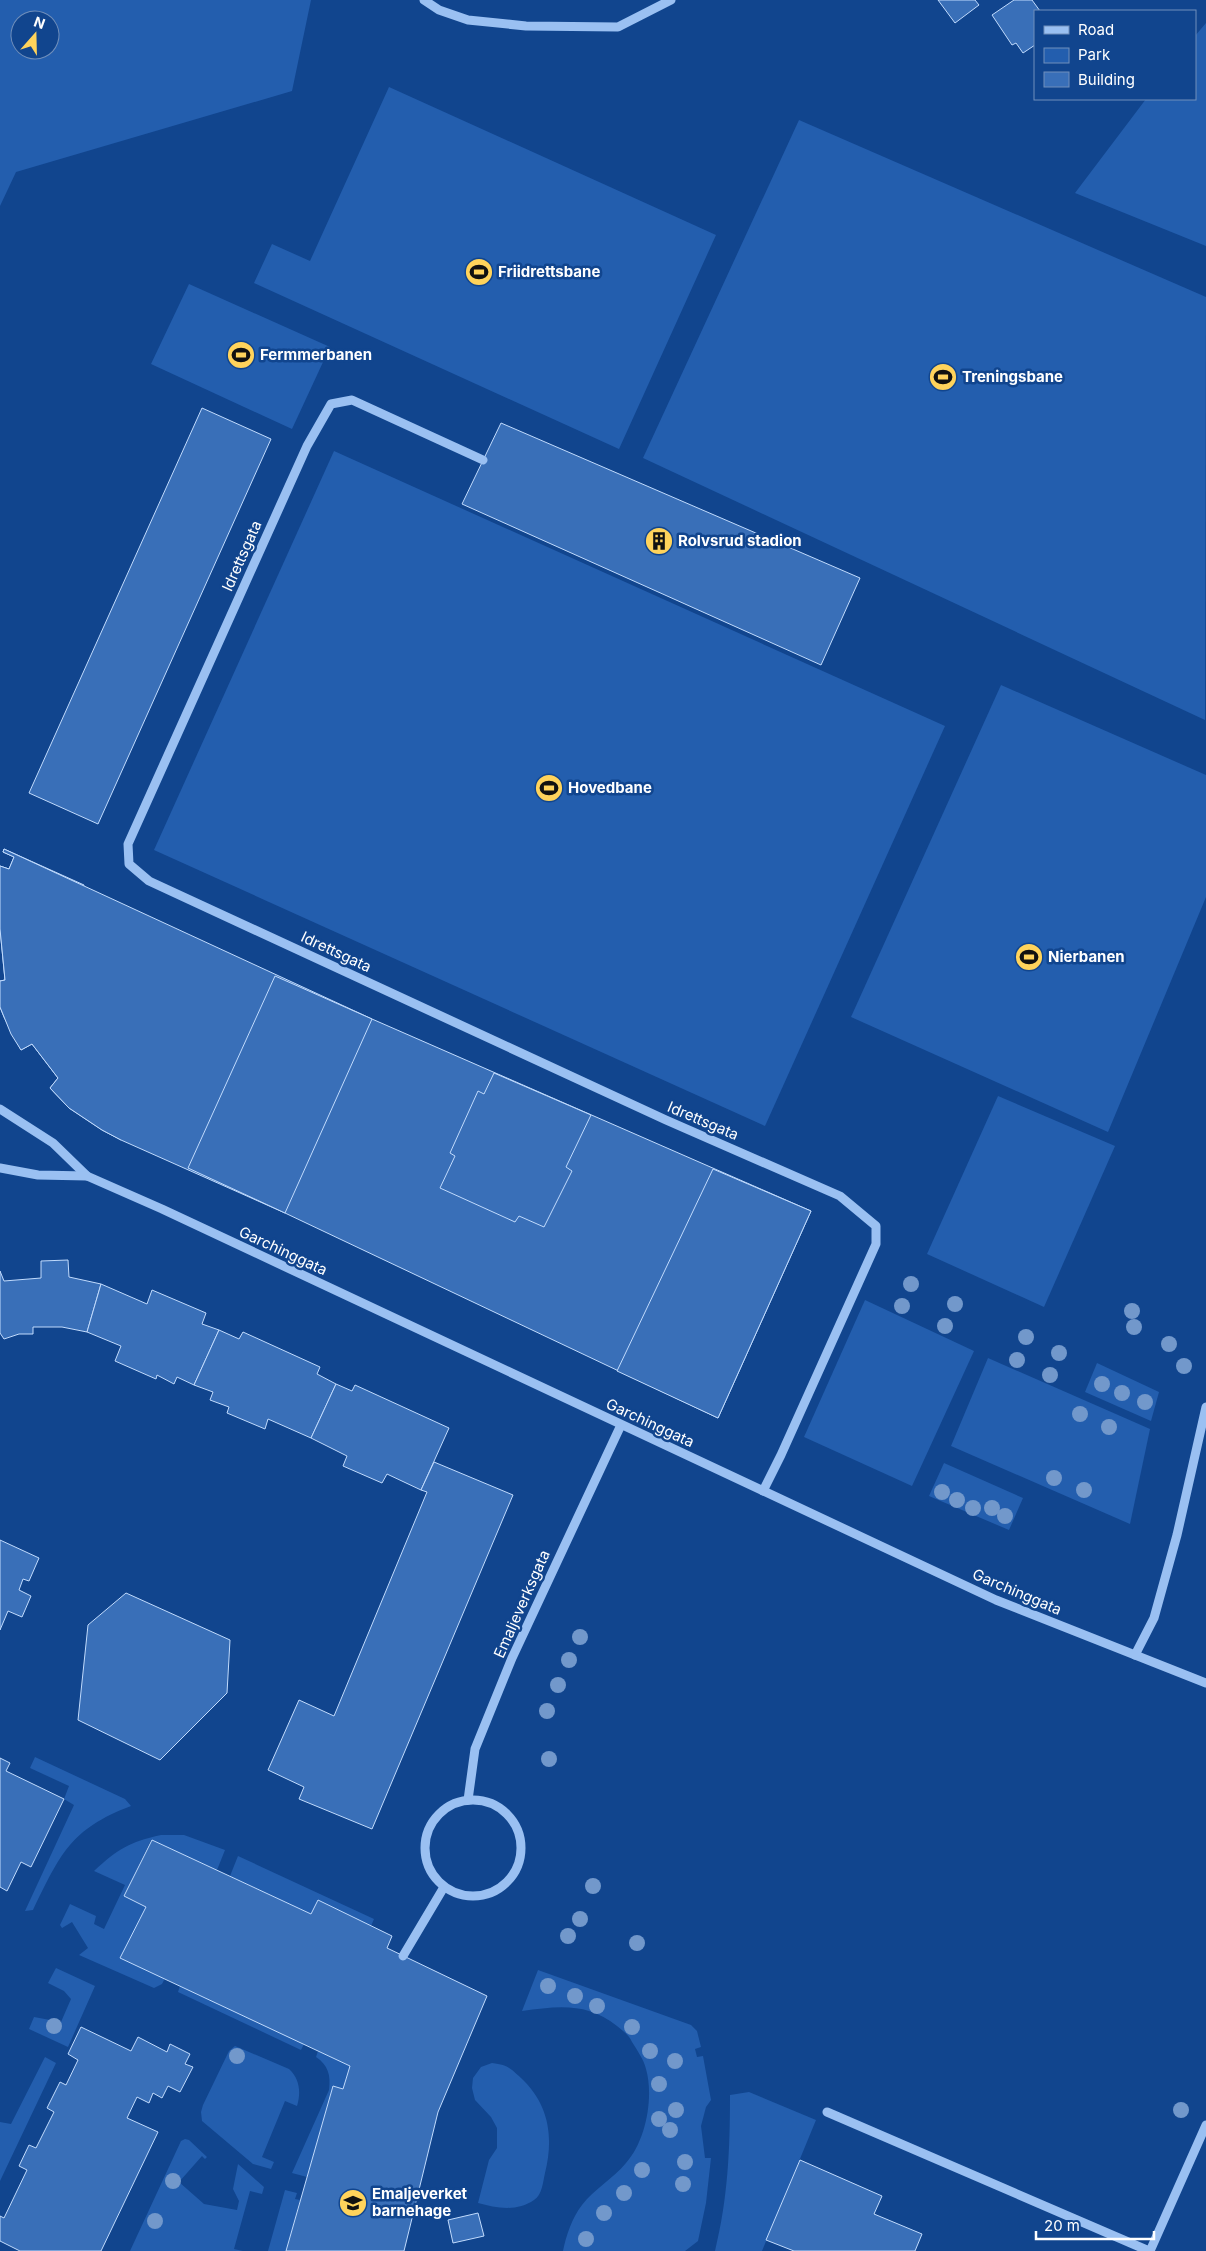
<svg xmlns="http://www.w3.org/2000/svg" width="1206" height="2251" font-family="Inter,sans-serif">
  <rect width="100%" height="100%" fill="#11458e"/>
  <!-- green -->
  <g fill="#235eae" fill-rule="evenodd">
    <path d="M 0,0 L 311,0 L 292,91 L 16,172 L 0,206 ZM 20,20 L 50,20 L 50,50 L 20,50 Z"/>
    <polygon points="1206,23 1206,246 1075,193 1146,99 1195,99 1195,36"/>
    <polygon points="389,87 716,235 619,449 254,283 272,244 310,261"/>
    <polygon points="799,120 1206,297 1205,720 643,458"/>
    <polygon points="189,284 330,347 292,429 151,364"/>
    <polygon points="334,451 945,726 765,1126 154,850"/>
    <polygon points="1001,685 1206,775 1206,897 1108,1132 851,1017"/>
    <polygon points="998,1096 1115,1146 1044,1307 927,1254"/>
    <polygon points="865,1300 974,1351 912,1486 804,1437"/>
    <polygon points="988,1358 1150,1429 1130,1524 951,1446"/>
    <polygon points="1097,1363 1159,1392 1151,1421 1085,1392"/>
    <polygon points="944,1463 1023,1498 1009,1530 929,1496"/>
    <path d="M 35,1757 L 125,1799 L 131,1806 C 70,1829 60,1855 33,1910 L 25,1911 L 74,1805 L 64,1799 L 69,1786 L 30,1768 Z"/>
    <path d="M 161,1835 L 184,1835 L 225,1850 L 217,1870 L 151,1840 L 124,1896 L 146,1907 L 120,1958 L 165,1978 L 162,1984 L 154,1988 L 79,1955 L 88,1948 L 72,1922 L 62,1928 L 60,1925 L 70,1904 L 96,1916 L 94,1924 L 104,1929 L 125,1885 L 94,1871 C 118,1849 129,1842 161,1835 Z"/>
    <polygon points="238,1856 374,1919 371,1926 318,1900 311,1914 230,1876"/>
    <polygon points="56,1968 95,1986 68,2047 29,2029 34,2017 61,2022 71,1999 64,1991 48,1983"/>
    <path d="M 538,1970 L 691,2025 L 697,2031 L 701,2047 L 695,2049 L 697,2057 L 703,2056 L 711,2100 L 706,2107 L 701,2126 L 705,2158 L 711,2158 L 706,2203 L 698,2241 L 685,2251 L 563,2251 C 566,2236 572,2218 582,2205 C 594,2189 613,2179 626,2163 C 646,2141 654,2097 646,2069 C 644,2060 637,2050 632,2042 C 629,2035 623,2031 617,2026 C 587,2002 558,2006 522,2011 Z"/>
    <polygon points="180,1986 304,2044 301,2050 178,1992"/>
    <path d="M 235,2046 L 289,2069 C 300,2079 301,2093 297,2106 L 285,2101 L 262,2157 L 274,2162 L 271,2169 L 253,2164 L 202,2121 L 201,2112 L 203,2105 L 229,2051 Z"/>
    <path d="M 318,2051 L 350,2066 L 343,2089 L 333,2086 L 307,2177 L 292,2173 L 329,2090 C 331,2075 328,2065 316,2057 Z"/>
    <polygon points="45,2057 56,2063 0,2181 0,2122 11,2124"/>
    <path d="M 492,2063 C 508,2065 510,2068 521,2078 C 549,2104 554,2137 545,2173 C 543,2182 542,2195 534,2200 C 517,2212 496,2208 478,2203 L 489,2160 L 497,2148 L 497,2128 L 491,2117 L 475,2100 L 472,2088 L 473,2078 L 481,2067 Z"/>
    <path d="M 749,2092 L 816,2120 L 762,2251 L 715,2251 C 728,2198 730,2150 730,2095 Z"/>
    <polygon points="185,2139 189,2140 207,2157 205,2159 202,2156 179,2182 204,2204 237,2210 239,2201 233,2189 238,2164 264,2187 262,2194 250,2191 234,2249 243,2251 130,2251 181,2141"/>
    <polygon points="285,2190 297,2193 295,2199 300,2200 286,2251 268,2251"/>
  </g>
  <!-- building -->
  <g fill="#396fb8" stroke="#c1dbfd">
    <polygon points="938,0 975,0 979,5 955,23"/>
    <polygon points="1014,0 1032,0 1040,11 1035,11 1035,45 1023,53 1016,43 1012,45 992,15"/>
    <polygon points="202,408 271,439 98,824 29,793"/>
    <polygon points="501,423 860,578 821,665 462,504"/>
    <polygon points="4,849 84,885 77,912 71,912 70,927 76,927 80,965 74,968 79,982 85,981 91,996 115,1030 111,1035 122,1045 127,1039 158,1060 121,1140 102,1130 69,1108 50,1088 58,1078 32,1044 21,1050 4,1017 0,1007 0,981 5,980 0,929 0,866 9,869 14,857 3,852"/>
    <polygon points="4,849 372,1019 811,1211 718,1418 285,1213 121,1140 102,1130 69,1108 50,1088 58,1078 32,1044 21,1050 11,1034 0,1007 0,981 5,980 0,929 0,866 9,869 14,857 3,852"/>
    <polygon points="275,976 372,1019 285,1213 188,1168"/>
    <polygon points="494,1073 591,1115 566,1167 572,1171 544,1227 519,1216 515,1222 440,1188 455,1156 450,1153 478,1091 484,1094"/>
    <polygon points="713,1169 811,1211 718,1418 617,1371"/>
    <polygon points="68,1260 69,1277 101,1284 87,1332 62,1327 33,1327 33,1334 19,1334 4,1339 0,1333 0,1271 4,1281 41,1278 41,1261"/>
    <polygon points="101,1284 147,1304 152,1290 206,1313 202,1324 219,1330 194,1385 177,1377 174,1384 157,1375 156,1379 115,1361 121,1346 87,1332"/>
    <polygon points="219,1330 239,1339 243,1332 320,1367 317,1374 336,1384 311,1438 268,1419 265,1429 227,1413 229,1407 210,1400 213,1392 194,1385"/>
    <polygon points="336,1384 352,1391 355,1385 449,1428 421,1490 387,1474 382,1483 343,1466 347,1456 311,1438"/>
    <polygon points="434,1462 513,1495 372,1829 299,1799 304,1787 268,1770 299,1700 334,1716 427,1492 421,1490"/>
    <polygon points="0,1540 39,1558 29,1581 23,1579 19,1590 31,1596 22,1617 8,1611 0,1630"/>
    <polygon points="126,1593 230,1640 227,1693 160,1760 78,1720 88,1625"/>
    <polygon points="0,1758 10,1763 6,1771 64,1799 31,1867 21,1862 7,1891 0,1887"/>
    <polygon points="152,1840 311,1914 318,1900 392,1936 387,1948 487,1996 438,2112 404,2251 286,2251 333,2086 343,2089 350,2066 120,1958 146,1907 124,1896"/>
    <polygon points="81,2027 131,2051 138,2037 167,2052 170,2044 190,2054 185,2064 193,2067 180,2092 168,2086 162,2098 153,2093 149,2103 137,2097 127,2118 158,2132 101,2251 20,2251 0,2241 0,2216 4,2218 27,2170 19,2166 29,2145 36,2148 54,2112 47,2108 60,2082 66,2085 78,2060 68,2054"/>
    <polygon points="800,2160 882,2196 874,2214 922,2234 915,2251 794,2251 766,2240"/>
    <polygon points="478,2213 484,2236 453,2243 448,2220"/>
  </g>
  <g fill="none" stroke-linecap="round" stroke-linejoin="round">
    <!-- minor -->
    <g stroke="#9ac0f2" stroke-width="9">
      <polyline points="424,0 439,10 468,20 526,26 618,27 671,0"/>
      <polyline points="483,460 352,400 331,404 307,446 128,844 129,864 149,881 666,1120 840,1196 876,1226 876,1244 781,1455 763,1491"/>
      <polyline points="0,1109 53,1143 87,1176 162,1209 996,1600 1206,1683"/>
      <polyline points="0,1168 38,1175 87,1176"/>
      <polyline points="1135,1655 1154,1618 1177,1535 1206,1407"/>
      <polyline points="468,1800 475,1749 512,1658 621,1425"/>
      <circle cx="473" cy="1848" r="48"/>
      <polyline points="403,1956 444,1887"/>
      <polyline points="827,2112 1149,2251"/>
      <polyline points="1150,2251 1206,2125"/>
    </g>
  </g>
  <!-- trees -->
  <g fill="#7298cb">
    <circle cx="911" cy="1284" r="8"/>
    <circle cx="955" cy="1304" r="8"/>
    <circle cx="902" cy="1306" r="8"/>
    <circle cx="1132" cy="1311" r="8"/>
    <circle cx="945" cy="1326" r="8"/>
    <circle cx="1134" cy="1327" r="8"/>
    <circle cx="1026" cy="1337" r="8"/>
    <circle cx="1169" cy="1344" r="8"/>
    <circle cx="1059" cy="1353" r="8"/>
    <circle cx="1017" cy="1360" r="8"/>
    <circle cx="1184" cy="1366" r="8"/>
    <circle cx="1050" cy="1375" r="8"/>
    <circle cx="1102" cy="1384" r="8"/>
    <circle cx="1122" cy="1393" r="8"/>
    <circle cx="1145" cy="1402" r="8"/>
    <circle cx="1080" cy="1414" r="8"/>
    <circle cx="1109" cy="1427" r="8"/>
    <circle cx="1054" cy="1478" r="8"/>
    <circle cx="1084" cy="1490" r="8"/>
    <circle cx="942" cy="1492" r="8"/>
    <circle cx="957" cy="1500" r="8"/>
    <circle cx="973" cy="1508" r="8"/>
    <circle cx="992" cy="1508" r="8"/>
    <circle cx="1005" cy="1516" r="8"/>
    <circle cx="580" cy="1637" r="8"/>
    <circle cx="569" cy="1660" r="8"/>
    <circle cx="558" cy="1685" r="8"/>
    <circle cx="547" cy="1711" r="8"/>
    <circle cx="549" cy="1759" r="8"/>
    <circle cx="593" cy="1886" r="8"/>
    <circle cx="580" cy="1919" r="8"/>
    <circle cx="568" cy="1936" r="8"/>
    <circle cx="637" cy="1943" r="8"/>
    <circle cx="548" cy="1986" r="8"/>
    <circle cx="575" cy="1996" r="8"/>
    <circle cx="597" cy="2006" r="8"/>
    <circle cx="54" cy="2026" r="8"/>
    <circle cx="632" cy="2027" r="8"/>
    <circle cx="650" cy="2051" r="8"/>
    <circle cx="237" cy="2056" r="8"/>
    <circle cx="675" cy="2061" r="8"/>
    <circle cx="659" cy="2084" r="8"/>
    <circle cx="676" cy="2110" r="8"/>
    <circle cx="1181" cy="2110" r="8"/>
    <circle cx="659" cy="2119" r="8"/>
    <circle cx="670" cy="2130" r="8"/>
    <circle cx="685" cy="2162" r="8"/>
    <circle cx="642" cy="2170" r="8"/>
    <circle cx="173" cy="2181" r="8"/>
    <circle cx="683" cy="2184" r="8"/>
    <circle cx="624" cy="2193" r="8"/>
    <circle cx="604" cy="2213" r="8"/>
    <circle cx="155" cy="2221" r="8"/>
    <circle cx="586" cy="2239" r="8"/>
  </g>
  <!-- icons -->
  <defs>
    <symbol id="stadium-disc" viewBox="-11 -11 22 22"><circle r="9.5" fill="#ffd35b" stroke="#11458e"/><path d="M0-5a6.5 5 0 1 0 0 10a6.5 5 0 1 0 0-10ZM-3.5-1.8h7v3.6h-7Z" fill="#111"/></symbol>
    <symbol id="building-disc" viewBox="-11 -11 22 22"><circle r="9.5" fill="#ffd35b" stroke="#11458e"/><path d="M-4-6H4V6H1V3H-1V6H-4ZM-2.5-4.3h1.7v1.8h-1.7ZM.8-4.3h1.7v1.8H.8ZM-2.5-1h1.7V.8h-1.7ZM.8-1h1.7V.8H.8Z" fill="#111"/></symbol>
    <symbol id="school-disc" viewBox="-11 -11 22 22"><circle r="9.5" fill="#ffd35b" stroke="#11458e"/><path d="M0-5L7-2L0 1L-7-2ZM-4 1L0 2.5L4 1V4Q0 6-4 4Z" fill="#111"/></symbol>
  </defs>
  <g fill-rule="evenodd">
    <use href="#stadium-disc" x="463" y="256" width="32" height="32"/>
    <use href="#stadium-disc" x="225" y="339" width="32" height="32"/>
    <use href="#stadium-disc" x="927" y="361" width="32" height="32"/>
    <use href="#building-disc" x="643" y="525" width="32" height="32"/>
    <use href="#stadium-disc" x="533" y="772" width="32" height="32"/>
    <use href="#stadium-disc" x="1013" y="941" width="32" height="32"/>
    <use href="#school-disc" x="337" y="2187" width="32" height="32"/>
  </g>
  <g text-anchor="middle" stroke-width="5" stroke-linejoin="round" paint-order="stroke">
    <!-- poi labels -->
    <g font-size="15" font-weight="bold" fill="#fff" stroke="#11458e" text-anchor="start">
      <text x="498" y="277">Friidrettsbane</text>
      <text x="260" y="360">Fermmerbanen</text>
      <text x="962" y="382">Treningsbane</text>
      <text x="678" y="546">Rolvsrud stadion</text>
      <text x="568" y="793">Hovedbane</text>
      <text x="1048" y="962">Nierbanen</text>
      <text x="372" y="2199">Emaljeverket<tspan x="372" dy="17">barnehage</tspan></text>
    </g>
    <!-- street labels -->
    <g font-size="15" fill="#fff" stroke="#11458e">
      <text transform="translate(242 556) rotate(-66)" y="5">Idrettsgata</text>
      <text transform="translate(336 952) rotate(25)" y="5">Idrettsgata</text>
      <text transform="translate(703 1121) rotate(23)" y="5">Idrettsgata</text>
      <text transform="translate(283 1251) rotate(25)" y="5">Garchinggata</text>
      <text transform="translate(650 1423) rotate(25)" y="5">Garchinggata</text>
      <text transform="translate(1017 1592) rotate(23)" y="5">Garchinggata</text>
      <text transform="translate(522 1604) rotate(-66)" y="5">Emaljeverksgata</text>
    </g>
  </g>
  <!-- legend -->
  <rect x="1034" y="10" width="162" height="90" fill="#11458e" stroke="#708fbb"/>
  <rect x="1044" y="26" width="25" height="8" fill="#9ac0f2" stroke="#708fbb"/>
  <text x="1078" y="35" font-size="15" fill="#ffffff">Road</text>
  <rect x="1044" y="48" width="25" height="15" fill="#235eae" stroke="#708fbb"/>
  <text x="1078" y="60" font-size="15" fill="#ffffff">Park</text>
  <rect x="1044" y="72" width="25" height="15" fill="#396fb8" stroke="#708fbb"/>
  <text x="1078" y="85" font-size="15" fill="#ffffff">Building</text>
  <!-- north arrow -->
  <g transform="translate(35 35) rotate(20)"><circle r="24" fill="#11458e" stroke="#708fbb"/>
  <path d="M0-4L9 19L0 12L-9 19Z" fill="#ffd35b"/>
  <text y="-8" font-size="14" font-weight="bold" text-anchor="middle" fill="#ffffff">N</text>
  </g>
  <!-- scale -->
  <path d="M1036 2231v8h118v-8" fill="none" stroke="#ffffff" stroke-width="2.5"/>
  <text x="1044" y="2231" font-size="15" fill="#ffffff" stroke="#11458e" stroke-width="4" paint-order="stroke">20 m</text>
</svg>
